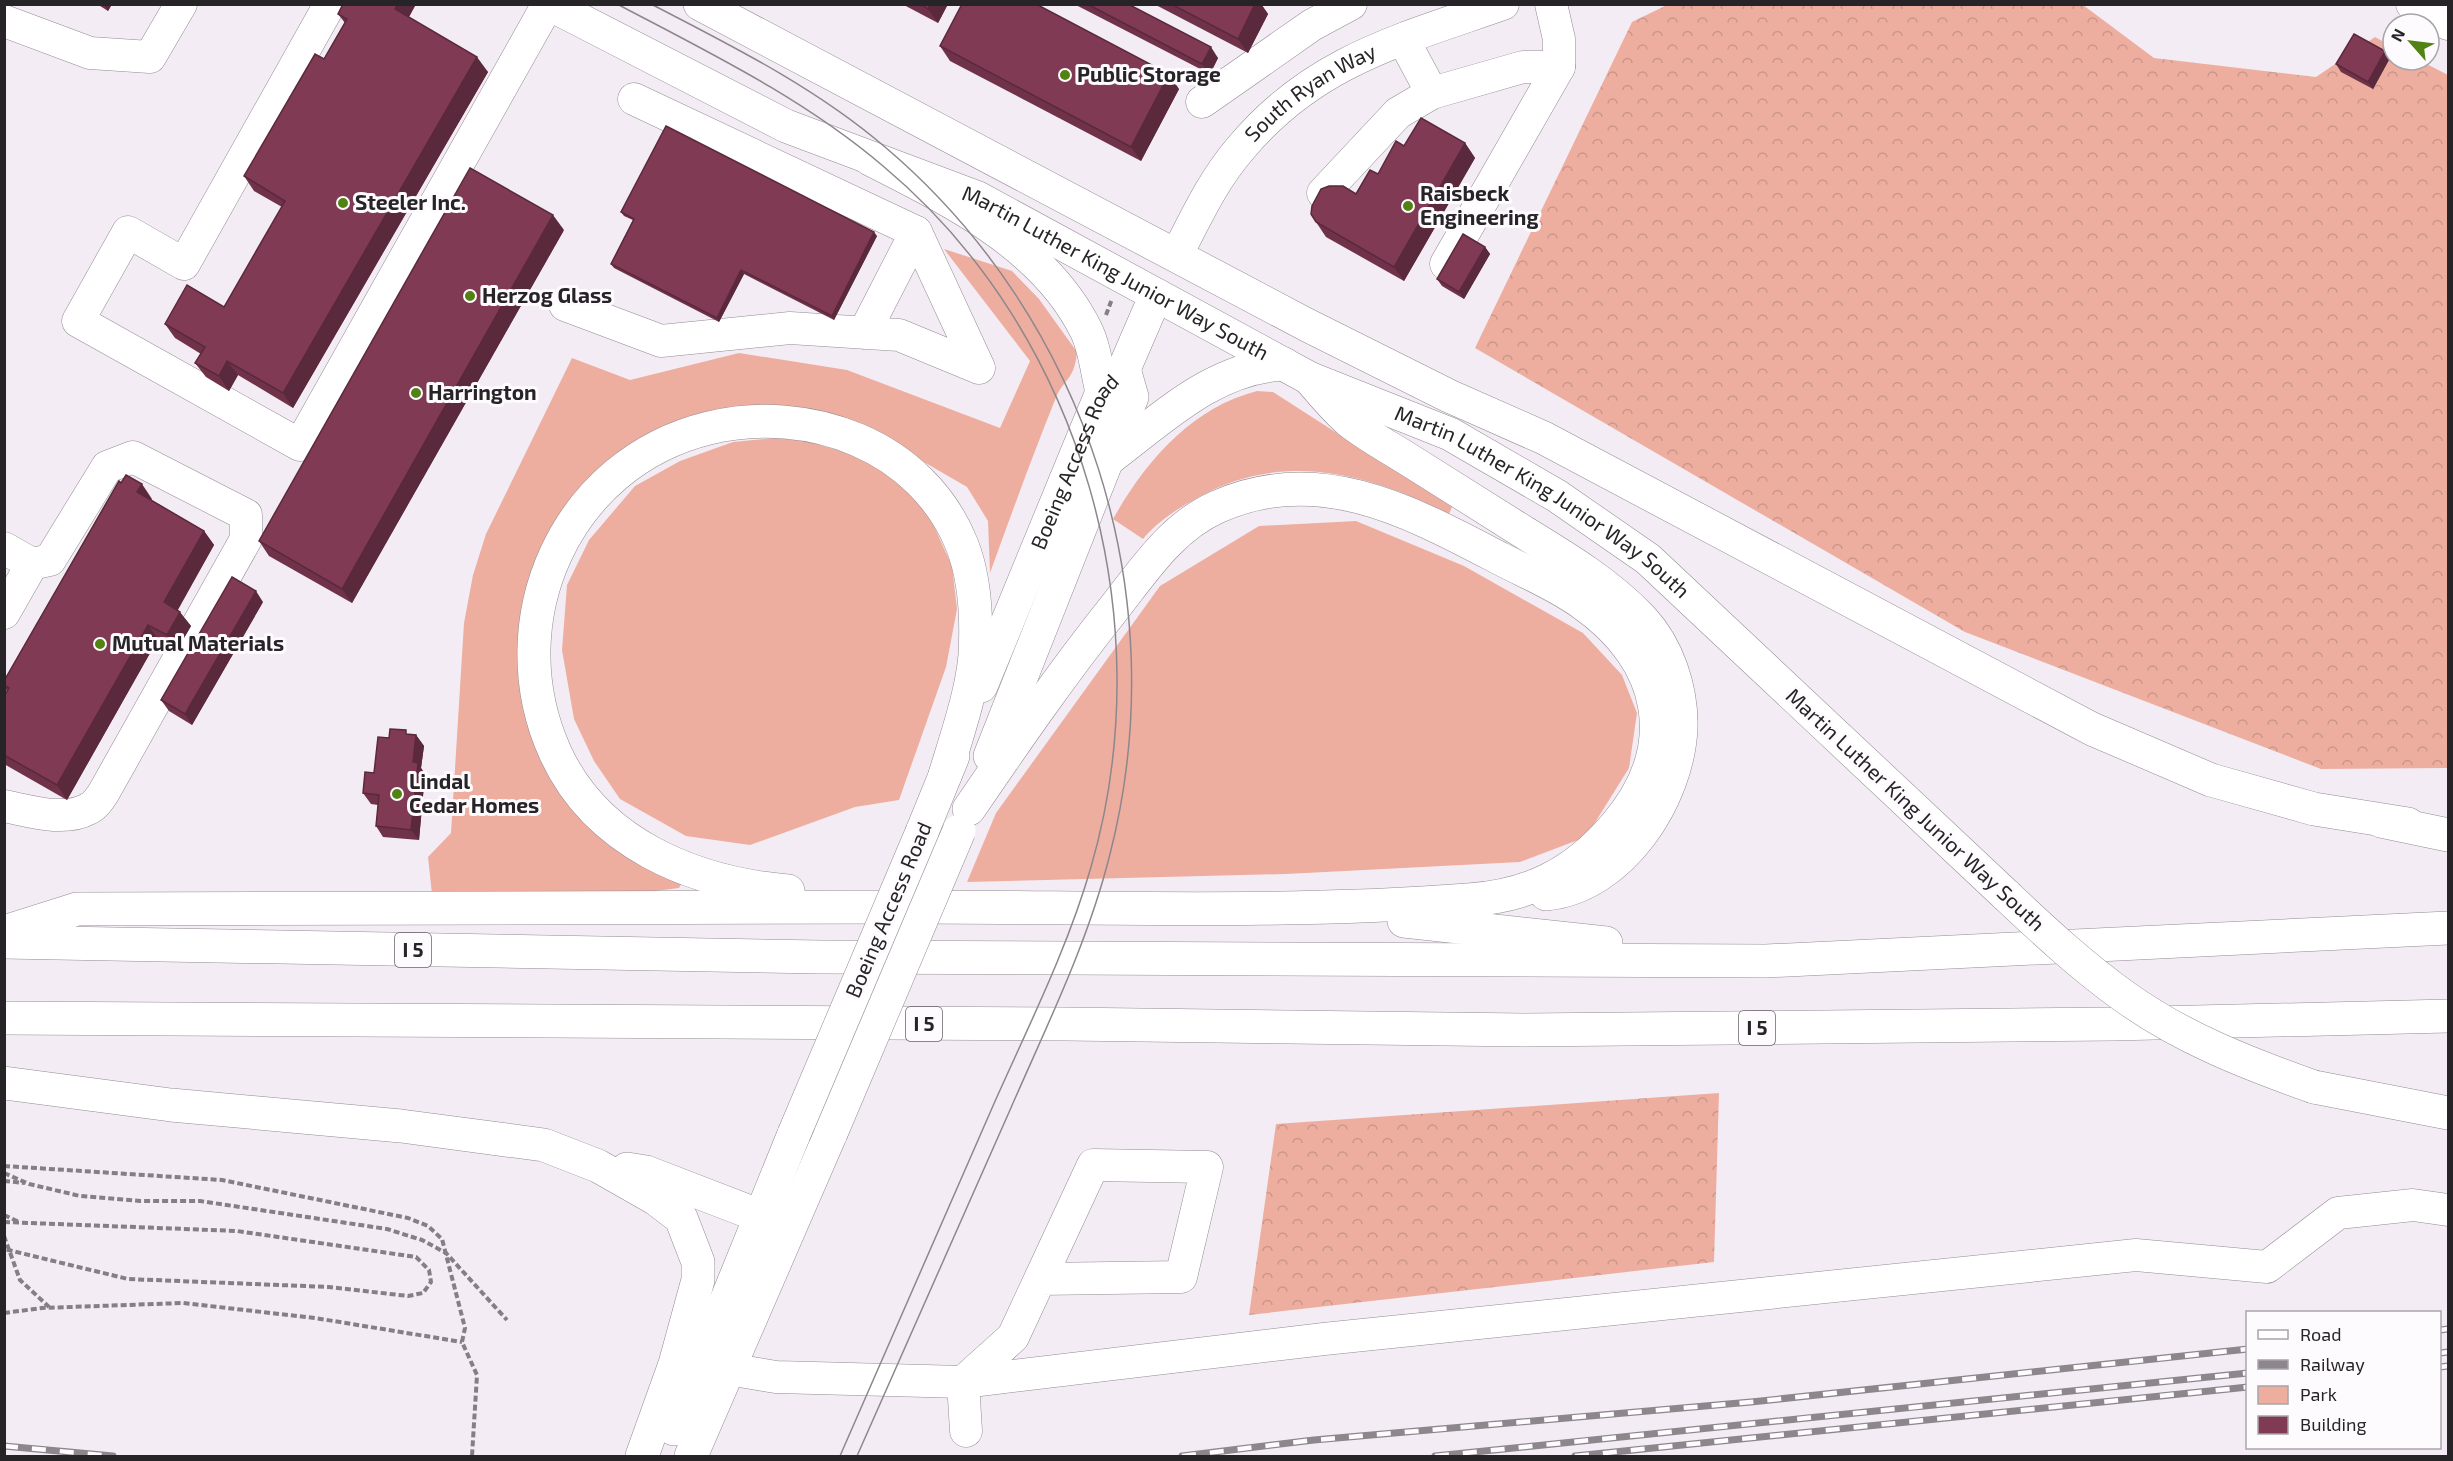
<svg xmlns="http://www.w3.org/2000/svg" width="2453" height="1461" font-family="'Exo 2',sans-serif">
  <defs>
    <pattern id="forest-crowns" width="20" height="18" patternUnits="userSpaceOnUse" patternTransform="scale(1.5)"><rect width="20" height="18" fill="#edaea0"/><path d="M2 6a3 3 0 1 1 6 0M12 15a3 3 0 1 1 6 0" fill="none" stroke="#cb968a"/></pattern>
  </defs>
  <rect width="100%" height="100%" fill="#f4ecf4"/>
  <!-- green -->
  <g fill="#edaea0">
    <path d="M 944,249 L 1012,271 L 1039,299 L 1077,352 C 1074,382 1064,377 1055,400 C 1032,457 1011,515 990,573 L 988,521 L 967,487 L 867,429 L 698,420 L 555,529 L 535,721 L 682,883 L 679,888 L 639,893 L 432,894 L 428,857 L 451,833 L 464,623 L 473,575 L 486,534 L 572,358 L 630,380 L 739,353 L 847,370 L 1000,428 L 1030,361 Z"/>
    <path d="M 1257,391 L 1273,392 L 1452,507 L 1449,514 C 1367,473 1282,450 1197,498 C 1177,509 1158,521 1143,539 L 1113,519 C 1145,462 1191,408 1257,391 Z"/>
    <polygon points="774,438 808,441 872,461 906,485 933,524 952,566 957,609 946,667 899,800 855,807 750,845 686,836 620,799 594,761 574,719 562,650 567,585 589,540 635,486 680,461 733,442"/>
    <polygon points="1356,521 1464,566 1583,633 1622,675 1637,713 1629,768 1586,837 1520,862 1286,874 967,882 996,813 1160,586 1259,526"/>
  </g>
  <!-- forest -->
  <g fill="url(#forest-crowns)">
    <polygon points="1667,5 2083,5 2154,58 2316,77 2375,37 2393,47 2393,60 2419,60 2448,75 2448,768 2321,769 1965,632 1475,348 1632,22"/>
    <polygon points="1719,1093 1714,1262 1249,1315 1276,1124"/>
  </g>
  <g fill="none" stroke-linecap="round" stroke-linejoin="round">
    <defs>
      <g id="minor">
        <polyline points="330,4 184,264 128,232 78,321 300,445 548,4"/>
        <polyline points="2412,4 2448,24"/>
        <polyline points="4,21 90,53 150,57 181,4"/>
        <polyline points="1403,39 1432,93"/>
        <polyline points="634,99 916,232"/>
        <polyline points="1202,102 1312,25 1351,4"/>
        <polyline points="1323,193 1398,113 1432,93 1523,67 1559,67"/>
        <path id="s1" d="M 1177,254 C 1196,218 1213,180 1240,149 C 1313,61 1400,40 1503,4"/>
        <polyline points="1446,264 1559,67 1559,39 1551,4"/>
        <polyline points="565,305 661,341 790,328 899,335 979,368 916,232 864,333"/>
        <path d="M 4,548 L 32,564 L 50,560 L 107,467 L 133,457 L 246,515 L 246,539 L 104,792 C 100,798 95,806 88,809 C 64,822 30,811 4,806"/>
        <polyline points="4,613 32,564"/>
        <polyline points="728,1369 776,1377 963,1382 1324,1339 2136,1255 2267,1267 2338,1213 2413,1205 2448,1210"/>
        <polyline points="966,1431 963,1382 1013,1337 1093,1165 1207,1167 1181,1277 1040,1279"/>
      </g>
      <g id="major">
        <path id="s2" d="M 549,4 L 786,126 L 978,198 L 1309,378 L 1450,434 L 1557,496 L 1648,559 L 2007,896"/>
        <polyline points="700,4 1307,325 1449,396 1544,438 2092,729 2211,780 2314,809 2408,824"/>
        <polyline points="2314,1087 2448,1113"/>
      </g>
      <g id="highway">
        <path d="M 870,159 C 950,200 1044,245 1086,330 C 1095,348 1097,372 1102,392"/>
        <path d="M 1309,378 C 1322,393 1334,408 1349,421 C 1366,435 1387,446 1406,458 C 1446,483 1486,508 1525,533 C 1566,558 1609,584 1642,619 C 1668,647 1682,689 1681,728 C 1678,799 1621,887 1546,894"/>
        <path d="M 1107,460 C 1161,420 1213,367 1284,364"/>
        <path id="s3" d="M 981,686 L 1102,392 L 1124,369 L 1156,295"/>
        <polyline points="990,756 1132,397 1124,369"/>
        <polyline points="2381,821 2448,835"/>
        <polyline points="922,832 953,756"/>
        <path d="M 788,891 C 693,883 596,843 555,752 C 496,621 565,463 709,428 C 809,404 922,445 962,545 C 975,578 977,619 975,655 C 972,693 956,738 945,775"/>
        <polyline points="1404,921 1606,943"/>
        <path d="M 4,932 L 77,909 C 357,908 637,907 917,907 C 1100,907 1284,914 1468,900 C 1529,896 1574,874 1615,826 C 1682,748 1665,661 1582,603 C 1557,585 1528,573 1501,559 C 1411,512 1319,461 1217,507 C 1172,527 1144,570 1115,607 C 1063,672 1016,740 969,809"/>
        <polyline points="4,942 821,957 1766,961 2448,928"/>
        <polyline points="4,1018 1066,1024 1524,1030 2114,1024 2448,1016"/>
        <polyline points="4,1083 171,1105 401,1126 544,1145 598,1166 656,1199 681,1218 698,1262 698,1280 675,1364 642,1456"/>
        <polyline points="627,1169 646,1172 760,1216 781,1207"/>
        <polyline points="674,1429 794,1134"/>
        <polyline points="691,1456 831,1133"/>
      </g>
    </defs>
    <!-- minor casing -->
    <use href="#minor" stroke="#938b93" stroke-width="33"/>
    <!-- major casing -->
    <use href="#major" stroke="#938b93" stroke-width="34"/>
    <!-- highway casing -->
    <use href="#highway" stroke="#938b93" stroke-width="34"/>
    <!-- path -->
    <g stroke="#847f84" stroke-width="4" stroke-dasharray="6 3" stroke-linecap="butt">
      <polyline points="1106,315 1112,299"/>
      <polyline points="4,1166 222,1180 408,1218 428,1226 442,1239 465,1328 462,1342 477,1375 472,1456"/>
      <polyline points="4,1173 29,1184 80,1196 140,1201 200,1201 387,1229 422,1240 446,1253 507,1320"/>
      <polyline points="4,1181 25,1183"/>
      <polyline points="4,1215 19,1222"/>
      <polyline points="4,1222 237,1231 416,1257 429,1270 431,1282 423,1293 408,1296 329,1287 128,1279 4,1249"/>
      <polyline points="4,1236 20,1280 49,1307"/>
      <polyline points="4,1313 42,1308 183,1303 315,1318 462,1342"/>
    </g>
    <!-- minor -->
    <use href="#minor" stroke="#fff" stroke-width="32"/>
    <!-- major -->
    <use href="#major" stroke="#fff" stroke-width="33"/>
    <!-- highway -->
    <use href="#highway" stroke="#fff" stroke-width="33"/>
    <!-- tram -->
    <g stroke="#8d878d" stroke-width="1.5">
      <path d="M 617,4 C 710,53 803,98 883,166 C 1083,333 1163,619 1091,867 C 1068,947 1030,1023 996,1099 C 944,1218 892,1337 840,1456"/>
      <path d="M 651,4 C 732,46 815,87 885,147 C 1088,319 1176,597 1110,854 C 1088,943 1046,1027 1010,1110 C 959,1226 908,1341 857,1456"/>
    </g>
    <defs>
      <g id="rail">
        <polyline points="2440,1330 2448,1329"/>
        <polyline points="2440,1353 2448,1352"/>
        <polyline points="2440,1367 2448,1366"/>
        <polyline points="4,1446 113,1456"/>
        <polyline points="1182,1456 1314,1440 1751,1402 2248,1349"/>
        <polyline points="1435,1456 2248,1373"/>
        <polyline points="1575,1456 2248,1387"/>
      </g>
    </defs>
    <!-- rail casing -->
    <use href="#rail" stroke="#8d878d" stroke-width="7"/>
    <!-- rail -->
    <use href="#rail" stroke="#fefbfe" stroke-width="4.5" stroke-dasharray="14" stroke-linecap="butt"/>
    <defs>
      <path id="major-bridge" d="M 2007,896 C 2045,932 2083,967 2125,997 C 2182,1038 2249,1064 2314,1087"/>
      <g id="highway-bridge">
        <polyline points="831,1133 959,831"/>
        <polyline points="794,1134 922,832"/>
      </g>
    </defs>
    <!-- major-bridge casing -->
    <use href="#major-bridge" stroke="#938b93" stroke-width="34" stroke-linecap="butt"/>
    <!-- highway-bridge casing -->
    <use href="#highway-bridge" stroke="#938b93" stroke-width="34" stroke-linecap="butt"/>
    <!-- major-bridge -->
    <use href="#major-bridge" stroke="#fff" stroke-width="33"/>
    <!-- highway-bridge -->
    <use href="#highway-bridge" stroke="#fff" stroke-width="33"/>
  </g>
  <!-- wall -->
  <g fill="#6f3248">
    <polygon points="97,4 112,4 108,11"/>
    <polygon points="416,4 409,17 488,72 293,408 238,375 229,391 206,377 195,363 201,354 175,338 165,324 224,307 282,207 254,191 244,176 324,59 345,23 338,14"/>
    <polygon points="902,4 948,4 938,23"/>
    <polygon points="1074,4 1128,4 1218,58 1210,74"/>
    <polygon points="1154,4 1261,4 1268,14 1248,53"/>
    <polygon points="940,46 1179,89 1141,161 950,61"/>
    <polygon points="2390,58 2373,89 2341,72 2336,64"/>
    <polygon points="1465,143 1475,158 1404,281 1326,237 1316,222 1356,194 1378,174 1404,146"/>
    <polygon points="621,212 877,236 834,320 744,274 719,322 614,268 611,264 633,220 624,216"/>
    <polygon points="564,230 352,603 269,556 259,541"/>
    <polygon points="1485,247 1490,254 1464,299 1442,286 1437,279"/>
    <polygon points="152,499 151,500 204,531 214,545 177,610 191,626 177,650 158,639 67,800 4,764 4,696 7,691 4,687 4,681"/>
    <polygon points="263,602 192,725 169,711 161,700"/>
    <polygon points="409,735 416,735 424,746 421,768 425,774 419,840 383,837 376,826 378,805 371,804 363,793 374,773 389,738"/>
  </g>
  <!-- shaded-wall -->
  <g fill="#5a293b">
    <polygon points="104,4 112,4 108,11"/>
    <polygon points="398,4 416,4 405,24 395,9"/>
    <polygon points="930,4 948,4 938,23 928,9"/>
    <polygon points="1255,4 1261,4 1268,14 1248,53 1238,39"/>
    <polygon points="1211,47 1218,58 1210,74 1202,64"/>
    <polygon points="2385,51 2390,58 2373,89 2368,82"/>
    <polygon points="477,57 488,72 293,408 283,393"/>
    <polygon points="1169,74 1179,89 1141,161 1131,147"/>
    <polygon points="1465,143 1475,158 1404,281 1394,267"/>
    <polygon points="553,215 564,230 352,603 342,589"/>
    <polygon points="874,232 877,236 834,320 832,316"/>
    <polygon points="1485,247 1490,254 1464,299 1459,292"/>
    <polygon points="741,270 744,274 719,322 717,318"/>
    <polygon points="227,361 238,375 229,391 219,376"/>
    <polygon points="142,484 152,499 147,507 137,492"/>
    <polygon points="204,531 214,545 174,617 164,602"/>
    <polygon points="256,591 263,602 192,725 185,714"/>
    <polygon points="180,612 191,626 177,650 167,635"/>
    <polygon points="148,625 158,639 67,800 57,785"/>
    <polygon points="416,735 424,746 421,768 425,774 419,840 411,830 413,762"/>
  </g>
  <!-- building -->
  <g fill="#813a54" stroke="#5a293b" stroke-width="1.5">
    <polygon points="343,4 398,4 395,9 477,57 283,393 227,361 219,376 195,363 205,347 165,324 187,285 224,307 285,201 244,176 315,54 324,59 347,19 338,14"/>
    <polygon points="920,4 930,4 928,9"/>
    <polygon points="962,4 1036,4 1169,74 1131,147 940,46"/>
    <polygon points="1087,4 1128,4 1211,47 1202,64"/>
    <polygon points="1171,4 1255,4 1238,39"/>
    <polygon points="2354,34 2385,51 2368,82 2336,64"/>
    <polygon points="1421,118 1465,143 1394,267 1316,222 1311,214 1312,206 1321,189 1329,186 1343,186 1356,194 1370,170 1378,174 1396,141 1404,146"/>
    <polygon points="666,126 874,232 832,316 741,270 717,318 611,264 634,219 621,212"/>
    <polygon points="470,168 553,215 342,589 259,541"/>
    <polygon points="1463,234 1485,247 1459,292 1437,279"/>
    <polygon points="126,475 142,484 137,492 204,531 164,602 180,612 167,635 148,625 57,785 4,755 4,696 9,688 4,685 4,681 119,481 121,483"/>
    <polygon points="232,577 256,591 185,714 161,700"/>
    <polygon points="390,729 406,730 406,734 416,735 413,762 418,763 411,830 376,826 379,795 363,793 365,772 374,773 378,737 389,738"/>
  </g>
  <!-- markers -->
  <g fill="#528214" stroke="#fefbfe" stroke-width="2">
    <circle cx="1065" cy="75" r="6"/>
    <circle cx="343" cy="203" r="6"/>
    <circle cx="1408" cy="206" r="6"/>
    <circle cx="470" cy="296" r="6"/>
    <circle cx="416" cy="393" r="6"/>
    <circle cx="100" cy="644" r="6"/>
    <circle cx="397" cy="794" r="6"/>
  </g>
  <g text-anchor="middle" stroke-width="6" stroke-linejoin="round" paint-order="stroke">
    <!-- shield labels -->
    <g fill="#fefbfe" stroke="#686468" stroke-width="1.5">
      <rect x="395" y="933" width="36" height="34" rx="4.5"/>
      <rect x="906" y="1007" width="36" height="34" rx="4.5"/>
      <rect x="1739" y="1011" width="36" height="34" rx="4.5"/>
    </g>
    <g font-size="20" font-weight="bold" fill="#272427">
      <text x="413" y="957">I 5</text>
      <text x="924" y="1031">I 5</text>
      <text x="1757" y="1035">I 5</text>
    </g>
    <!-- poi labels -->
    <g font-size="21" font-weight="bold" fill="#272427" stroke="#fefbfe" text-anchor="start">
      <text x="1077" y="82">Public Storage</text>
      <text x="1420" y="201">Raisbeck<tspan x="1420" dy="24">Engineering</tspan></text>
      <text x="355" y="210">Steeler Inc.</text>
      <text x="482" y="303">Herzog Glass</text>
      <text x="428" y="400">Harrington</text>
      <text x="112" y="651">Mutual Materials</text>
      <text x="409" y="789">Lindal<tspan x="409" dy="24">Cedar Homes</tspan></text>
    </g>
    <!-- street labels -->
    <g font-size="21" fill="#272427" stroke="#fefbfe">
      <text dy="7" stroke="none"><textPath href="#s1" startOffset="214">South Ryan Way</textPath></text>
      <text dy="7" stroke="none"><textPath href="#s2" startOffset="628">Martin Luther King Junior Way South</textPath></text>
      <text dy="7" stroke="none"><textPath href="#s3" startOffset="243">Boeing Access Road</textPath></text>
      <text dy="7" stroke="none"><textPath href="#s2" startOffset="1114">Martin Luther King Junior Way South</textPath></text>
      <text transform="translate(1915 810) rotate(43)" y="7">Martin Luther King Junior Way South</text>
      <text transform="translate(889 910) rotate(-67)" y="7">Boeing Access Road</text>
    </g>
  </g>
  <!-- border -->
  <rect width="2453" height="1461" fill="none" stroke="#272427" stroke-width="12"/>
  <!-- legend -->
  <rect x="2246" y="1311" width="195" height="138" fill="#fefbfe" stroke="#a8a5a8" stroke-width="1.5"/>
  <rect x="2258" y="1330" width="30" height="9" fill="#ffffff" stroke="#a8a5a8" stroke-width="1.5"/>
  <text x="2300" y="1341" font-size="18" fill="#272427">Road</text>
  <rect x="2258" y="1360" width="30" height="9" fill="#8d878d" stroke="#a8a5a8" stroke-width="1.5"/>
  <text x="2300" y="1371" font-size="18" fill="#272427">Railway</text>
  <rect x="2258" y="1386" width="30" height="18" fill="#edaea0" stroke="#a8a5a8" stroke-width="1.5"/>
  <text x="2300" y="1401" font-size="18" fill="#272427">Park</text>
  <rect x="2258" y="1416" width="30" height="18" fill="#813a54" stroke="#a8a5a8" stroke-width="1.5"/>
  <text x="2300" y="1431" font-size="18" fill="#272427">Building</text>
  <!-- north arrow -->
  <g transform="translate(2411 42) rotate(298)"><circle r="28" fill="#fefbfe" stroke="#a8a5a8" stroke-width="1.5"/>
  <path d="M0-4.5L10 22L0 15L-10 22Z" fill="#528214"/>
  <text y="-9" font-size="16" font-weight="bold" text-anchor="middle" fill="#272427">N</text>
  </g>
</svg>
